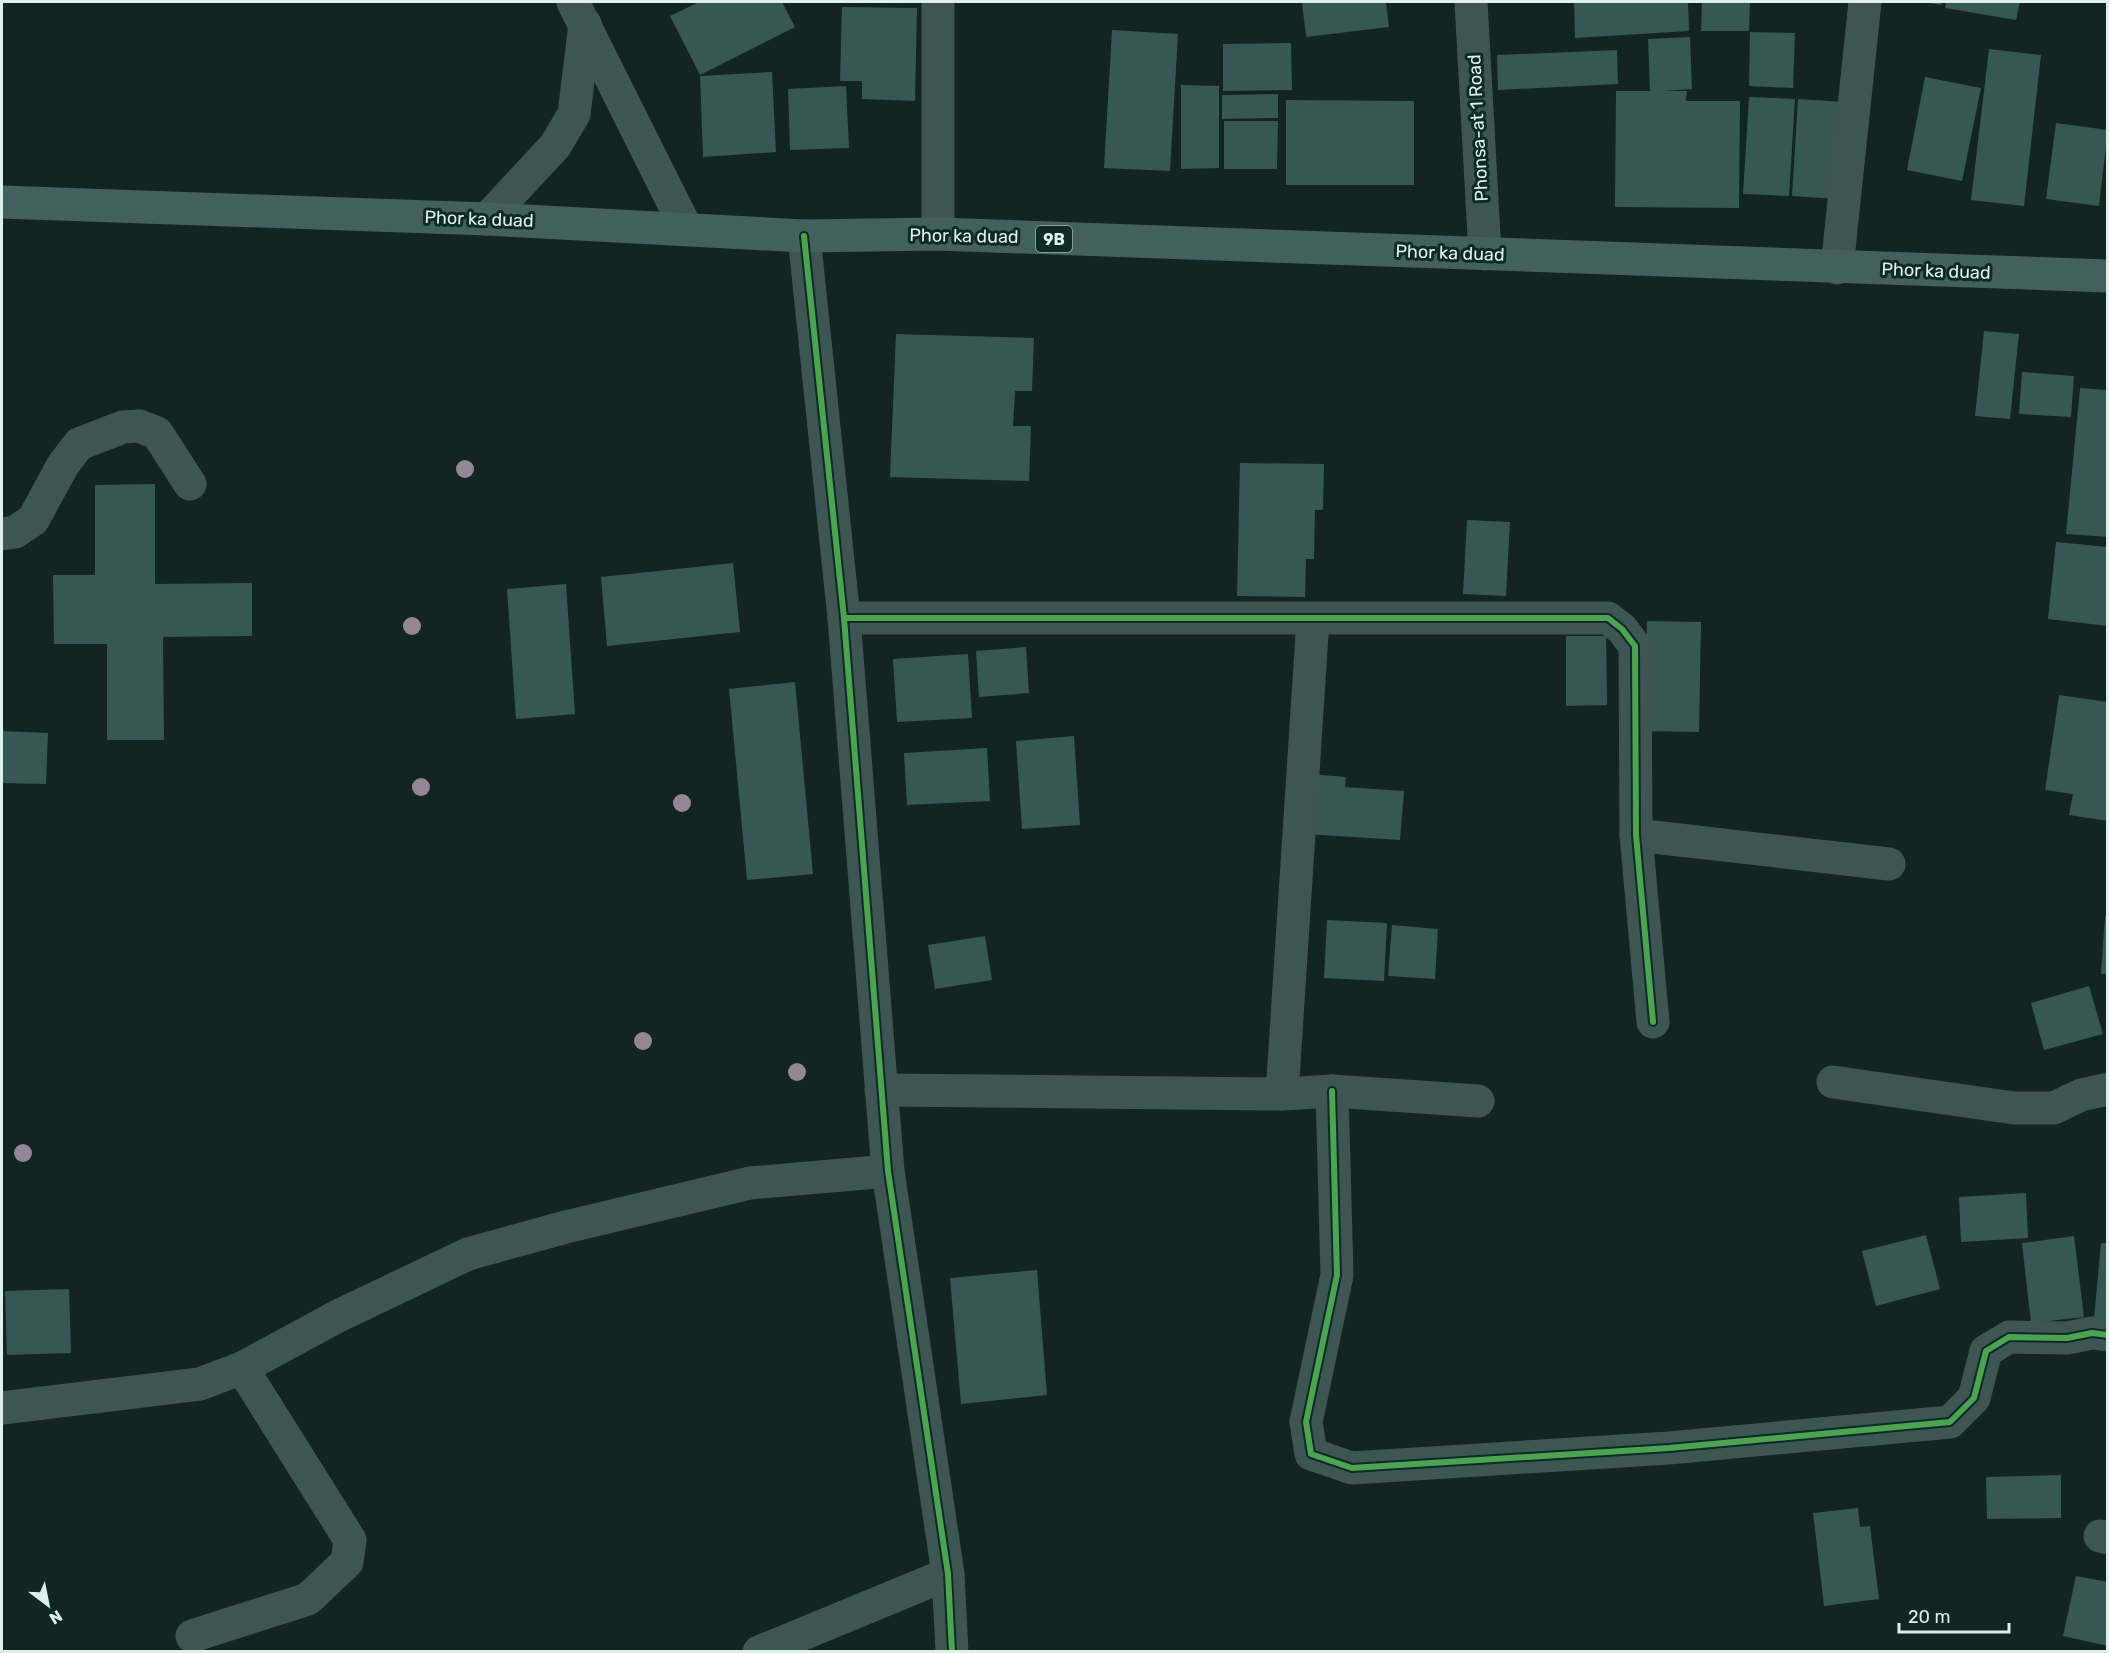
<svg xmlns="http://www.w3.org/2000/svg" width="2109" height="1653" font-family="Rubik,sans-serif">
  <rect width="100%" height="100%" fill="#132422"/>
  <!-- building -->
  <g fill="#375754">
    <polygon points="699,2 782,2 795,27 700,75 670,16"/>
    <polygon points="1302,2 1386,2 1389,27 1306,37"/>
    <polygon points="1574,2 1688,2 1689,31 1575,38"/>
    <polygon points="1702,2 1750,2 1749,31 1701,31"/>
    <polygon points="1924,2 1942,2 1941,5"/>
    <polygon points="1946,2 2020,2 2016,20 1945,8"/>
    <polygon points="842,7 917,8 915,101 862,99 862,81 840,81"/>
    <polygon points="1112,30 1178,34 1170,171 1104,168"/>
    <polygon points="1750,32 1795,33 1793,88 1749,86"/>
    <polygon points="1690,37 1692,89 1663,91 1687,91 1686,101 1740,101 1739,208 1615,207 1616,91 1650,91 1648,39"/>
    <polygon points="1291,43 1292,90 1223,91 1223,44"/>
    <polygon points="1989,49 2041,55 2024,206 1971,200"/>
    <polygon points="1617,50 1618,84 1498,90 1497,55"/>
    <polygon points="772,72 776,152 703,157 700,76"/>
    <polygon points="1925,77 1981,88 1962,181 1907,170"/>
    <polygon points="1181,85 1219,86 1219,168 1181,169"/>
    <polygon points="846,86 849,148 790,150 788,89"/>
    <polygon points="1278,94 1278,118 1222,119 1222,95"/>
    <polygon points="1749,97 1795,99 1789,196 1743,194"/>
    <polygon points="1798,99 1844,102 1838,199 1792,196"/>
    <polygon points="1286,100 1414,101 1414,185 1286,185"/>
    <polygon points="1224,121 1278,121 1277,169 1224,169"/>
    <polygon points="2056,123 2108,130 2099,206 2046,199"/>
    <polygon points="1984,331 2019,334 2010,419 1975,416"/>
    <polygon points="896,334 1034,338 1032,391 1015,391 1013,426 1031,426 1029,481 890,477"/>
    <polygon points="2022,372 2074,376 2071,417 2019,414"/>
    <polygon points="2080,388 2108,390 2108,537 2066,534"/>
    <polygon points="1240,463 1324,464 1323,510 1315,510 1314,559 1306,559 1305,597 1237,596"/>
    <polygon points="155,484 155,584 252,583 252,636 163,637 164,740 107,740 107,644 54,644 53,575 95,575 95,485"/>
    <polygon points="1467,520 1510,522 1506,596 1463,594"/>
    <polygon points="2056,542 2108,547 2108,626 2048,619"/>
    <polygon points="733,563 740,632 607,646 601,577"/>
    <polygon points="566,584 575,714 516,719 507,589"/>
    <polygon points="1647,621 1701,622 1699,732 1644,731"/>
    <polygon points="1566,636 1606,636 1607,705 1566,706"/>
    <polygon points="1026,647 1029,693 979,697 976,651"/>
    <polygon points="968,654 972,718 897,722 893,659"/>
    <polygon points="795,682 813,874 747,880 729,689"/>
    <polygon points="2059,695 2108,702 2108,821 2069,815 2073,794 2045,790"/>
    <polygon points="2,731 48,733 46,784 2,783"/>
    <polygon points="1074,736 1080,825 1022,829 1016,741"/>
    <polygon points="987,748 990,801 907,805 904,753"/>
    <polygon points="1309,774 1346,777 1345,787 1404,791 1400,840 1305,834"/>
    <polygon points="2105,916 2108,916 2108,974 2101,974"/>
    <polygon points="1327,920 1387,923 1384,981 1324,978"/>
    <polygon points="1392,925 1438,929 1435,979 1388,976"/>
    <polygon points="985,936 992,980 935,989 928,945"/>
    <polygon points="2089,986 2103,1034 2044,1050 2031,1003"/>
    <polygon points="2026,1193 2028,1238 1961,1242 1959,1197"/>
    <polygon points="1926,1235 1940,1289 1876,1306 1862,1251"/>
    <polygon points="2074,1236 2084,1317 2031,1323 2022,1243"/>
    <polygon points="2101,1243 2108,1243 2108,1332 2093,1330"/>
    <polygon points="1037,1270 1047,1395 961,1404 950,1278"/>
    <polygon points="69,1289 71,1353 7,1355 5,1291"/>
    <polygon points="2061,1475 2061,1518 1987,1519 1986,1477"/>
    <polygon points="1858,1508 1860,1527 1870,1526 1879,1599 1824,1606 1813,1513"/>
    <polygon points="2076,1576 2108,1582 2108,1646 2063,1636"/>
  </g>
  <g fill="none" stroke-linecap="round" stroke-linejoin="round">
    <!-- minor -->
    <g stroke="#3d5654" stroke-width="33">
      <polyline points="573,2 686,228"/>
      <polyline points="938,2 938,234"/>
      <polyline points="1471,2 1485,254"/>
      <polyline points="487,219 555,146 574,114 585,24"/>
      <polyline points="804,236 844,618 888,1171 948,1574 952,1652"/>
      <polyline points="1837,268 1865,2"/>
      <polyline points="2,534 15,532 33,520 63,465 79,444 123,427 139,426 157,433 190,484"/>
      <polyline points="844,618 1608,618 1622,629 1635,646 1636,835 1653,1022"/>
      <polyline points="1636,835 1889,864"/>
      <polyline points="1833,1082 2014,1108 2054,1108 2081,1095 2108,1089"/>
      <polyline points="881,1090 1282,1094 1332,1091 1478,1101"/>
      <polyline points="1332,1091 1337,1275 1306,1422 1311,1454 1352,1468 1669,1448 1950,1422 1974,1398 1986,1351 2009,1337 2067,1338 2092,1333 2108,1335"/>
      <polyline points="1282,1094 1313,619"/>
      <polyline points="2,1408 200,1384 242,1368 338,1316 468,1254 566,1227 750,1183 888,1171"/>
      <polyline points="2100,1536 2108,1538"/>
      <polyline points="192,1636 308,1599 347,1562 350,1540 242,1368"/>
      <polyline points="759,1652 948,1574"/>
    </g>
    <!-- major -->
    <polyline stroke="#43605e" stroke-width="33" points="2,202 487,219 804,236 938,234 2108,276"/>
    <defs>
      <g id="cycleway">
        <polyline points="804,236 844,618 888,1171 948,1574 952,1652"/>
        <polyline points="844,618 1608,618 1622,629 1635,646 1636,835 1653,1022"/>
        <polyline points="1332,1091 1337,1275 1306,1422 1311,1454 1352,1468 1669,1448 1950,1422 1974,1398 1986,1351 2009,1337 2067,1338 2092,1333 2108,1335"/>
      </g>
    </defs>
    <!-- cycleway casing -->
    <use href="#cycleway" stroke="#0d2a27" stroke-width="10"/>
    <!-- cycleway -->
    <use href="#cycleway" stroke="#4ca352" stroke-width="6"/>
  </g>
  <!-- trees -->
  <g fill="#938796">
    <circle cx="465" cy="469" r="9"/>
    <circle cx="412" cy="626" r="9"/>
    <circle cx="421" cy="787" r="9"/>
    <circle cx="682" cy="803" r="9"/>
    <circle cx="643" cy="1041" r="9"/>
    <circle cx="797" cy="1072" r="9"/>
    <circle cx="23" cy="1153" r="9"/>
  </g>
  <g text-anchor="middle" stroke-width="6" stroke-linejoin="round" paint-order="stroke">
    <!-- shield labels -->
    <rect fill="#0d2a27" stroke="#9fb4b1" stroke-width="1.5" x="1036" y="226" width="36" height="26" rx="4.5"/>
    <g font-size="16" font-weight="bold" fill="#deefec">
      <text x="1054" y="245">9B</text>
    </g>
    <!-- street labels -->
    <g font-size="18" fill="#deefec" stroke="#0d2a27">
      <text transform="translate(1478 128) rotate(-93)" y="6">Phonsa-at 1 Road</text>
      <text transform="translate(479 219) rotate(2)" y="6">Phor ka duad</text>
      <text transform="translate(964 236) rotate(1)" y="6">Phor ka duad</text>
      <text transform="translate(1450 253) rotate(2)" y="6">Phor ka duad</text>
      <text transform="translate(1936 271) rotate(2)" y="6">Phor ka duad</text>
    </g>
  </g>
  <!-- border -->
  <rect width="2109" height="1653" fill="none" stroke="#deefec" stroke-width="6"/>
  <!-- north arrow -->
  <g transform="translate(48 1605) rotate(148)" stroke="#0d2a27" stroke-width="4.5" paint-order="stroke">
  <path d="M0-4.5L10 22L0 15L-10 22Z" fill="#deefec"/>
  <text y="-9" font-size="16" font-weight="bold" text-anchor="middle" fill="#deefec">N</text>
  </g>
  <!-- scale -->
  <path d="M1899 1623v9h110v-9" fill="none" stroke="#deefec" stroke-width="3"/>
  <text x="1908" y="1623" font-size="18" fill="#deefec" stroke="#0d2a27" stroke-width="4.5" paint-order="stroke">20 m</text>
</svg>
